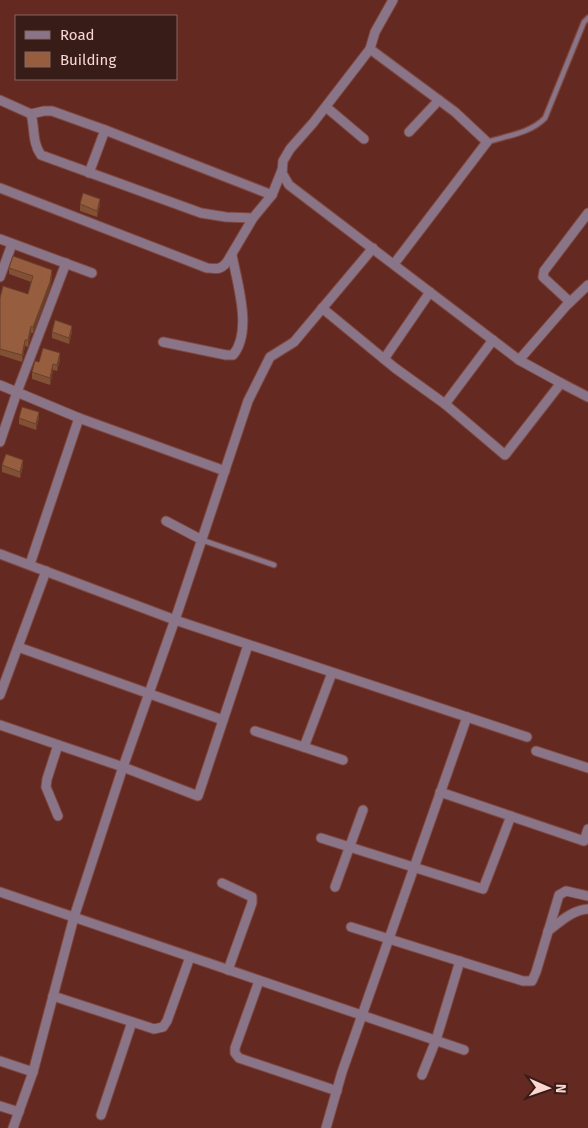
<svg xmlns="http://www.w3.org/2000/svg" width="588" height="1128" font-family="'Fira Sans',sans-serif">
  <rect width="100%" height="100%" fill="#642921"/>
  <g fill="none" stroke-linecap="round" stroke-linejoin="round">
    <defs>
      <g id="service">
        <path d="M 487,142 C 506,136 531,133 545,118 L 584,22 L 588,18"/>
        <polyline points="202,540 274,565"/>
      </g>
      <g id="minor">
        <polyline points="393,0 375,32 370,49 313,123 290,149 283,161 282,173 289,185 519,360 566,306 588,285"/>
        <polyline points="370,49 455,112 487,142 394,264"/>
        <path d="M 0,100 L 31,114 C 35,128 32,143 41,155 L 201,213 L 226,217 L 253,218"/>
        <polyline points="326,107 364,139"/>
        <polyline points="31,114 44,111 52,111 105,130 272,195"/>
        <polyline points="409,132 439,100"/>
        <polyline points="89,173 105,130"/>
        <path d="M 0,188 L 207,268 C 216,269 221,270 227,262 L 253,218 L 272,195 L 282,170"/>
        <polyline points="0,239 92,273"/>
        <polyline points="0,277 12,244"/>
        <polyline points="570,302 543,277 544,271 588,213"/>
        <polyline points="322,308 395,368 445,404 505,455 561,383 588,397"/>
        <path d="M 163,342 L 226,355 L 233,355 C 253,331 237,283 232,255"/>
        <polyline points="384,359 430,292"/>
        <polyline points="519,360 561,383"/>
        <polyline points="0,385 79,418 30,564"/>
        <polyline points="445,404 493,340"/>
        <polyline points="79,418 225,471"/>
        <polyline points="0,442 17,392 66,263"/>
        <polyline points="166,521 202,540"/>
        <polyline points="0,554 175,620 527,737"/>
        <polyline points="18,647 223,720"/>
        <polyline points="0,695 46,571"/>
        <polyline points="0,725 123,767 198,796 248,645"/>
        <polyline points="255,731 343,760"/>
        <polyline points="304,747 332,673"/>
        <polyline points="536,751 588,768"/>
        <polyline points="440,792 584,841 588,829"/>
        <polyline points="58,816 46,787 47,779 58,745"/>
        <polyline points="321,838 483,889 511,816"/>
        <polyline points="222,883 252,897 252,903 228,970"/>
        <polyline points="335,887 363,810"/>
        <polyline points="0,892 464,1050"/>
        <polyline points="351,927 523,981 532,981 536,972 559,895 566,891 588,896"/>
        <path d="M 548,931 C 560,922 572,910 588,909"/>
        <polyline points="259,981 235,1048 235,1053 239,1058 337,1091"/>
        <polyline points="53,996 154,1029 163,1027 167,1021 190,957"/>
        <polyline points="0,1061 33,1072"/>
        <polyline points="422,1075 436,1040 460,961"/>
        <polyline points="0,1106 19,1112"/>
        <polyline points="101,1115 132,1022"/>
        <polyline points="13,1128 33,1072 74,917 123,767 178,611 248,401 270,357 294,342 373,248"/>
        <polyline points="326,1128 342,1072 467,717"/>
      </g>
    </defs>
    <!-- service casing -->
    <use href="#service" stroke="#7f4840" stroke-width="7"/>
    <!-- minor casing -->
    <use href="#minor" stroke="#7f4840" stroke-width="11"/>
    <!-- service -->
    <use href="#service" stroke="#8a7588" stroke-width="4.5"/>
    <!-- minor -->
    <use href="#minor" stroke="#8a7588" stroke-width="9"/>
  </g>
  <!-- wall -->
  <g fill="#815035">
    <polygon points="80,204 100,205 97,217 80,211"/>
    <polygon points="9,268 52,276 50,288 33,333 31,333 28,347 25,346 22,362 0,355 0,298 28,294 31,282 9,274"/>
    <polygon points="52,332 72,332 69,344 52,338"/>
    <polygon points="60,360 57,371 53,370 50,385 32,379 32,372 39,362"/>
    <polygon points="19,418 39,418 36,430 19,424"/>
    <polygon points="2,465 23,466 20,478 2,472"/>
  </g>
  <!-- shaded-wall -->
  <g fill="#69412b">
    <polygon points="100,199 100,205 97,217 97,211"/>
    <polygon points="52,270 52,276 50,288 33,333 33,327"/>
    <polygon points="31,326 31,333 28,347 28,340"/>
    <polygon points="72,326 72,332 69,344 69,338"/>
    <polygon points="25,340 25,346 22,362 22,355"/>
    <polygon points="60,353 60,360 57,371 57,365"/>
    <polygon points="53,364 53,370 50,385 50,378"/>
    <polygon points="39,412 39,418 36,430 36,424"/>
    <polygon points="23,460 23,466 20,478 20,472"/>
  </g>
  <!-- building -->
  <g fill="#965d3e" stroke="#69412b">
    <polygon points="83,193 100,199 97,211 80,204"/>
    <polygon points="13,256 52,270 50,282 33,327 31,326 28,340 25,340 22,355 0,349 0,298 3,286 28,294 33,276 9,268"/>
    <polygon points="55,320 72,326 69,338 52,332"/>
    <polygon points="43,348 60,353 57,365 53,364 50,378 32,372 35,361 39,362"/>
    <polygon points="22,407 39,412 36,424 19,418"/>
    <polygon points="6,454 23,460 20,472 2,465"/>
  </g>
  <!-- legend -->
  <rect x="15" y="15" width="162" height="65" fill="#371c18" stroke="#866662"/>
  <rect x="25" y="31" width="25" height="8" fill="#8a7588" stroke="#866662"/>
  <text x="60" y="40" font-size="15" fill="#fcd6d0">Road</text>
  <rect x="25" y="52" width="25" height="15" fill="#965d3e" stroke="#866662"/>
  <text x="60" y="65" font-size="15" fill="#fcd6d0">Building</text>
  <!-- north arrow -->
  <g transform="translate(548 1088) rotate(92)" stroke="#371c18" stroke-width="4" paint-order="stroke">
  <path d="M0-4L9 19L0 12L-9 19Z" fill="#fcd6d0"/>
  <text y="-8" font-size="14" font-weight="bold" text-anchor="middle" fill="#fcd6d0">N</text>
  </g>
</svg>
